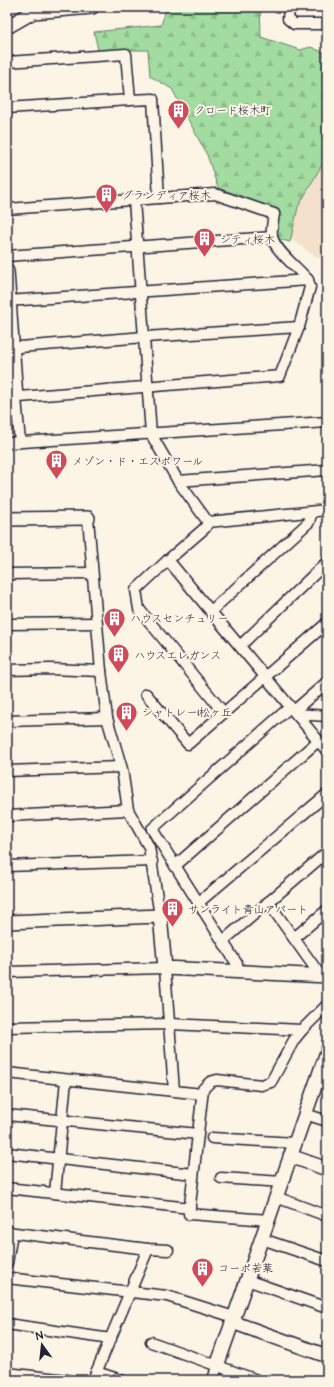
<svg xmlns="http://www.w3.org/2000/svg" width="334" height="1387" font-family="'Architects Daughter','Klee One',sans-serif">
  <defs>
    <pattern id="forest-firs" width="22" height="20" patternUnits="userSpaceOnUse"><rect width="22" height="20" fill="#a3dca0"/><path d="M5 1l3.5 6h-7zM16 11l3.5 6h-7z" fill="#8cbc8b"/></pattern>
  </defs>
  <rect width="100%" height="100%" fill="#fcf5e5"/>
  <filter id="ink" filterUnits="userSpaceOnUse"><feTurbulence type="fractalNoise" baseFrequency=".025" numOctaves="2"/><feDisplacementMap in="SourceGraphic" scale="8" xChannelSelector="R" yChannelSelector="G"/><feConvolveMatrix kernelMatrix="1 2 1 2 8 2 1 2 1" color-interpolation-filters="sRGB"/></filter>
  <g filter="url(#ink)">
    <!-- built -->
    <polygon fill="#f4e1cc" points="327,110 327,258 317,258 291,239 288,220"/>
    <!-- forest -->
    <polygon fill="url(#forest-firs)" stroke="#627f6e" points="167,7 260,7 261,37 300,50 311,47 327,54 327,152 324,161 298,207 290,242 278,239 276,235 278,209 218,188 207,155 172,89 150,76 148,50 98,50 94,32 161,25"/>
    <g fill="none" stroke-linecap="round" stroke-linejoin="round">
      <defs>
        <g id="minor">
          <polyline points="289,7 288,19 294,24 327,24"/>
          <polyline points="7,62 126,54 130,100 153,99 159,198"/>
          <polyline points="7,108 130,100"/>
          <polyline points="134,200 151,434 178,481 327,470"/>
          <path d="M 7,209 L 215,194 L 274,214 C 273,221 271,229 272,236 C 274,250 298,268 308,280"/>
          <polyline points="7,256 272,237"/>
          <polyline points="7,301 308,280 310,287 299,327 280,376 7,398"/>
          <polyline points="7,348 145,337 299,327"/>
          <polyline points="16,398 20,442"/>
          <polyline points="7,443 327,422"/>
          <polyline points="178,481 208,522 205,528 168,560 136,590 139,609 223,712"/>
          <polyline points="88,518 101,671 107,718 122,769 128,810 149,847 160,916"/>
          <polyline points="208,522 327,510"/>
          <polyline points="168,560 327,751"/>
          <polyline points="7,574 92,573"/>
          <polyline points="211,611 309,522 312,512"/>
          <polyline points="7,624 96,623"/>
          <polyline points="240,646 327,562"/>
          <polyline points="7,670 50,669 101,671"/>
          <polyline points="146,694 188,744 327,623"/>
          <polyline points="294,711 327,682"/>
          <polyline points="296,714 327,716"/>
          <polyline points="7,721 107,718"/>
          <polyline points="7,771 121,767"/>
          <polyline points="7,816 128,810"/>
          <polyline points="7,866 152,861"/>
          <polyline points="175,866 318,741"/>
          <polyline points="268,902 320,975"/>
          <polyline points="198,903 327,794"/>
          <polyline points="294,938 327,910"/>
          <polyline points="223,941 327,852"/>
          <polyline points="7,972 165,968 174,1091 7,1073"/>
          <polyline points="238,972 237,964 152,829 290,707"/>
          <polyline points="7,1027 170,1024 302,1030"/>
          <polyline points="174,1091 202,1094"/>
          <polyline points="305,1114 327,1121"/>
          <polyline points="7,1115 198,1134"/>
          <polyline points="212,1138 295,1143"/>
          <polyline points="7,1153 193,1174"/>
          <polyline points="221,1178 282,1182"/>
          <polyline points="7,1188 190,1208"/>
          <polyline points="55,1193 66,1080"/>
          <polyline points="276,1197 327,1216"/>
          <polyline points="269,1220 189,1214 203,1089 210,1082 217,1080 261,1085 271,1082 294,1040 302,1030 327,1005"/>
          <polyline points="7,1232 148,1249 168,1250"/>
          <polyline points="262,1239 327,1261"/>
          <polyline points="7,1263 12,1233"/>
          <polyline points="7,1278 167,1296 234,1317"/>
          <polyline points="247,1280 327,1308"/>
          <polyline points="7,1324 111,1339"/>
          <polyline points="151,1342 257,1380"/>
          <polyline points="96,1372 121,1380"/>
          <polyline points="7,1373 67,1380"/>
          <polyline points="93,1380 148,1249"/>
          <polyline points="213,1380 217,1366"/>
        </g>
        <g id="tertiary">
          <polyline points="7,27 33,12 92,7"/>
          <polyline points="7,271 16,398"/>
          <polyline points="7,519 88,518"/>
          <polyline points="7,922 160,916 165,968 327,976"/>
          <polyline points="290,1156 327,1169"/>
          <polyline points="232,1322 327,1356"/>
          <polyline points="217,1366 327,1052"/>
        </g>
      </defs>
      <!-- minor casing -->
      <use href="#minor" stroke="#22223b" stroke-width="13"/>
      <!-- tertiary casing -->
      <use href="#tertiary" stroke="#22223b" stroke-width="16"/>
      <!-- minor -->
      <use href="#minor" stroke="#fcf5e5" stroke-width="10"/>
      <!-- tertiary -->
      <use href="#tertiary" stroke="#fcf5e5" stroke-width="13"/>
    </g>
  </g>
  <!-- icons -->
  <defs>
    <symbol id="building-pin" viewBox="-11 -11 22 30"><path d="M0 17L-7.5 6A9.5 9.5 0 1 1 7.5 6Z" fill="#d1495b" stroke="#fcf5e5"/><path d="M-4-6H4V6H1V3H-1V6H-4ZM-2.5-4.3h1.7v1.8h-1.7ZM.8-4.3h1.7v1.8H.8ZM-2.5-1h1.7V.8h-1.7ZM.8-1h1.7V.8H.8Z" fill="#fff"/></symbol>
  </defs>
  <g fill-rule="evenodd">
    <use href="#building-pin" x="166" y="98" width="25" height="34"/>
    <use href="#building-pin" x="94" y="182" width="25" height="34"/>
    <use href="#building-pin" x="192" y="226" width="25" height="34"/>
    <use href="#building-pin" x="44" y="448" width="25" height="34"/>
    <use href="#building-pin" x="102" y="606" width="25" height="34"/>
    <use href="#building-pin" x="106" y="642" width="25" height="34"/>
    <use href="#building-pin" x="114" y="700" width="25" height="34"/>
    <use href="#building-pin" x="160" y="896" width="25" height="34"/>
    <use href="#building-pin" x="190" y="1256" width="25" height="34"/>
  </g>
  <g text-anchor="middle" stroke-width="4" stroke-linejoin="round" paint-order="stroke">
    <!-- poi labels -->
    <g font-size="11" fill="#22223b" stroke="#fcf5e5" text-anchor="start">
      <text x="194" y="114">クロード桜木町</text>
      <text x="122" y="199">グランディア桜木</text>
      <text x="220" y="243">シティ桜木</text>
      <text x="72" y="465">メゾン・ド・エスポワール</text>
      <text x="130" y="622">ハウスセンチュリー</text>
      <text x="134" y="659">ハウスエレガンス</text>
      <text x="142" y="716">シャトレーI松ヶ丘</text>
      <text x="188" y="913">サンライト青山アパート</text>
      <text x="218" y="1272">コーポ若葉</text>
    </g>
  </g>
  <!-- margin -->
  <rect width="334" height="1387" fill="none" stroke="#fcf5e5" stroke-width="24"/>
  <rect x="12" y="12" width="310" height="1363" fill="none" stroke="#22223b" stroke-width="1.5" filter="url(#ink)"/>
  <!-- north arrow -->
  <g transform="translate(42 1345) rotate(345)" stroke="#fcf5e5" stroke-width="3" paint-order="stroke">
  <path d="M0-3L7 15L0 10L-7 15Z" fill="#22223b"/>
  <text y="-6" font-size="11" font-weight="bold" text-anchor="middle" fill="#22223b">N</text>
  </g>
</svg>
